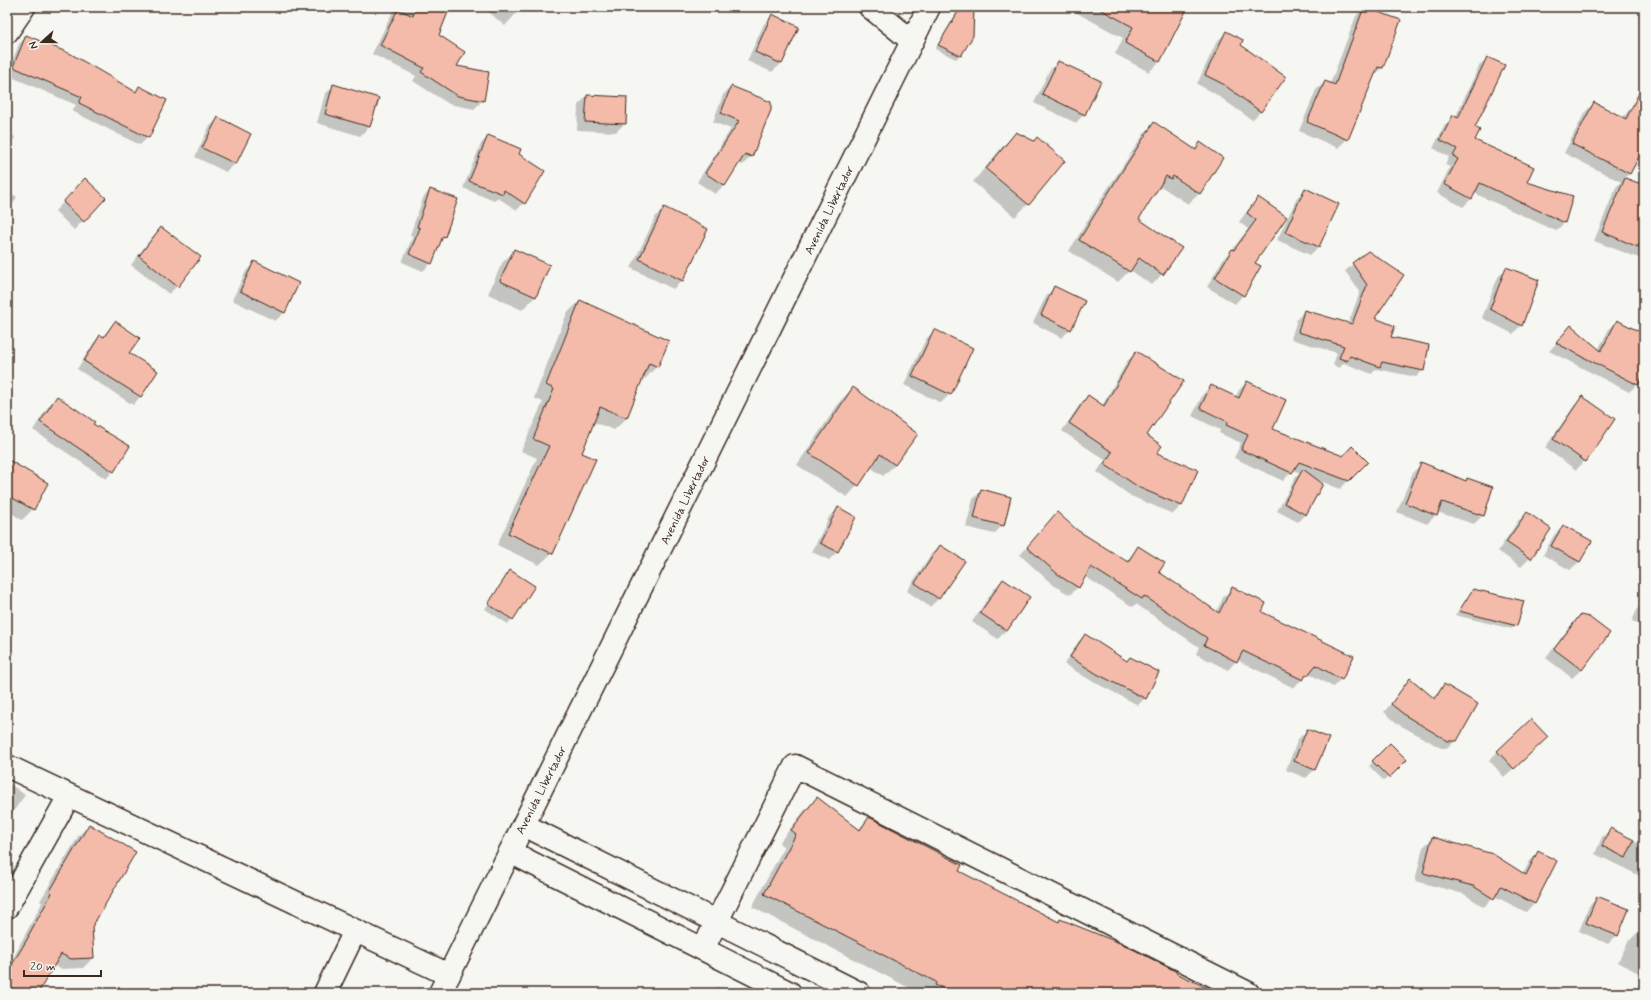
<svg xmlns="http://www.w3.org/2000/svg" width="1651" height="1000" font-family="Mynerve,sans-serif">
  <rect width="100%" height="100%" fill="#f6f6f2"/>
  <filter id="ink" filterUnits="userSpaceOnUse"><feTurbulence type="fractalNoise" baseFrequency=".025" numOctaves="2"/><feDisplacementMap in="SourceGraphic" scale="8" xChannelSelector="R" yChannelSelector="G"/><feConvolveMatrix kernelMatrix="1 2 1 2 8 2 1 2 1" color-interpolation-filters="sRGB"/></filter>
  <g filter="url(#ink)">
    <!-- shadow -->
    <g fill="#0003">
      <polygon points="395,7 449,7 438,35 455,66 483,100 474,109 449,104 413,81 416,76 372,54"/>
      <polygon points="483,7 522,7 505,26"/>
      <polygon points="960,7 973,7 960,55 956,59 935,49"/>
      <polygon points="1066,7 1173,7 1160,61 1149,72 1115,54 1123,38"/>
      <polygon points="1227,7 1242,7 1238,11"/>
      <polygon points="1364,7 1399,20 1382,68 1373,77 1347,139 1338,148 1299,131 1316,90 1325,82 1330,84 1356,16"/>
      <polygon points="1639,7 1644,7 1644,11"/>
      <polygon points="773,15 798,27 781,64 772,72 747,61 764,24"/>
      <polygon points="1226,33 1239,45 1261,111 1252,120 1214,93 1197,84 1217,41"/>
      <polygon points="27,36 135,92 139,88 148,137 140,145 72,111 76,105 7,75 19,44"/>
      <polygon points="1488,58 1474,128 1474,140 1526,183 1564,223 1556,231 1474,193 1471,199 1463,207 1437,193 1450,167 1445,165 1449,157 1433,148 1445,125 1453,117 1455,118 1479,66"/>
      <polygon points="1058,62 1084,114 1076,123 1034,103 1049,71"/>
      <polygon points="334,86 377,98 369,127 360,136 317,123 325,94"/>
      <polygon points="731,87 751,156 743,165 738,163 724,185 715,194 697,182 731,129 713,122 723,95"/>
      <polygon points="587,96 625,123 616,132 577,130 578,105"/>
      <polygon points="1594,103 1622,118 1632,107 1644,113 1644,145 1629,174 1624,178 1644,187 1644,260 1594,241 1616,187 1621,182 1564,153 1585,112"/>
      <polygon points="218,119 249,134 235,164 226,172 195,157 209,127"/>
      <polygon points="1154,123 1194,150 1201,144 1222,158 1199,194 1188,204 1162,187 1160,189 1158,188 1138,219 1162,274 1152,285 1130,270 1118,282 1069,251 1106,191 1144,134"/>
      <polygon points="7,133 15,137 7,150"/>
      <polygon points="1016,133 1028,204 1015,217 973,182 1003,146"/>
      <polygon points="488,136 517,155 524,203 517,210 498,198 494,201 463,188 481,144"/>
      <polygon points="77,188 105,198 74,230 55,211"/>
      <polygon points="1305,189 1338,204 1318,247 1310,255 1277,240 1297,198"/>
      <polygon points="430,190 444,236 440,241 431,263 423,271 402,262 413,236 410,235 423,198"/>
      <polygon points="7,191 17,197 7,213"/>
      <polygon points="1258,199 1254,263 1243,295 1235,304 1207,287 1223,259 1232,250 1248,229 1239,222 1250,207"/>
      <polygon points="664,208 707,229 682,281 673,289 631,268 656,216"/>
      <polygon points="161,228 177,286 169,294 131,265 152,237"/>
      <polygon points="515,250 549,266 535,297 522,310 488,294 502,263"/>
      <polygon points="1368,252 1374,319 1390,338 1423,370 1416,377 1376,369 1372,374 1344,363 1339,368 1333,365 1337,353 1291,339 1297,319 1304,311 1348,324 1360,292 1345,271"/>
      <polygon points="254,263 298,284 284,313 275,321 232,300 246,271"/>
      <polygon points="1506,269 1521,325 1513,334 1482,318 1498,277"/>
      <polygon points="1055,287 1070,329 1062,338 1033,323 1046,296"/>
      <polygon points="580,301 657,366 645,379 642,378 627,418 614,430 593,422 581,453 552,553 539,565 497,545 537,458 521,451 543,402 534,398 567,313"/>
      <polygon points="1617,321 1644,335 1644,372 1637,385 1629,392 1549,351 1564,335 1598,350 1609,329"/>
      <polygon points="115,322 128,353 156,371 140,397 133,405 77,369 93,344 100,336 102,337"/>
      <polygon points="934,331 950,394 941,403 904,385 926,339"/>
      <polygon points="1137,352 1146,435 1181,506 1173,514 1131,496 1097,472 1105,460 1062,431 1080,404 1088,396 1102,406 1128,360"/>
      <polygon points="1247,382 1271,429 1343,457 1367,462 1340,489 1318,480 1305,514 1298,522 1277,511 1296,477 1300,473 1293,470 1283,481 1234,458 1241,443 1219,433 1220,430 1192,416 1203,394 1211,386 1235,398 1239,390"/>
      <polygon points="853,388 916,435 895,465 883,476 870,467 858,485 847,497 797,465 841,400"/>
      <polygon points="57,397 92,424 113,471 106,479 33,430 49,405"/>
      <polygon points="1583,397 1585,461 1576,470 1545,448 1574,406"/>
      <polygon points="7,463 47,484 33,509 22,520 11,513 7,519"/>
      <polygon points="1422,464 1465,482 1467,479 1483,515 1474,524 1437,512 1436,515 1427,524 1397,512 1413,472"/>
      <polygon points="982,490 1003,525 994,534 966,527 973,499"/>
      <polygon points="1644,494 1644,501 1641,500"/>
      <polygon points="838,509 838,551 829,560 812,552 829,517"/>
      <polygon points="1527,513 1550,529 1530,558 1521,567 1498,551 1518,521"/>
      <polygon points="1049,522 1077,531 1126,562 1138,547 1157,573 1216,612 1224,596 1233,588 1341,679 1333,687 1308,673 1294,688 1237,660 1228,670 1196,654 1199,647 1136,604 1133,607 1084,576 1078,587 1070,595 1053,585 1020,555"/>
      <polygon points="1563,526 1590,542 1579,562 1570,570 1543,555 1554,535"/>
      <polygon points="940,546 939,598 930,607 907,591 931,554"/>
      <polygon points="7,547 14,551 7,563"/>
      <polygon points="510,571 533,586 508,624 485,609"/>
      <polygon points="1003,580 1006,630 998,639 972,622 994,589"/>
      <polygon points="1474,590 1516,625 1512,629 1455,615"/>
      <polygon points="1644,595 1644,627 1632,621"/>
      <polygon points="1580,616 1608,633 1581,670 1572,678 1546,658 1571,625"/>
      <polygon points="1085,635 1145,698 1138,705 1090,680 1064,664 1078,642"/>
      <polygon points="1410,680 1433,698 1444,685 1456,740 1448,748 1441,748 1398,724 1384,712"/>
      <polygon points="1531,720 1538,746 1504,777 1489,760"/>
      <polygon points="1307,730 1315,769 1306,778 1286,770 1298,739"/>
      <polygon points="1390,744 1406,760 1384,781 1369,766"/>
      <polygon points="7,782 25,795 7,820"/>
      <polygon points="817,798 858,830 869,818 958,871 1059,922 1061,920 1214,993 919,993 752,907 784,847 779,843 804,811"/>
      <polygon points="89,826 93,958 83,968 60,969 54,965 37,993 7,993 7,968 20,946 19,946 42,903 40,901 79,835"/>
      <polygon points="1610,830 1644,846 1644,878 1595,854 1602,837"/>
      <polygon points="1432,839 1523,874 1530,861 1538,853 1534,903 1526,912 1494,896 1484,907 1464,894 1415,881 1423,847"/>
      <polygon points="1644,888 1644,898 1640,896"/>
      <polygon points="1598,897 1617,935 1608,944 1579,931 1589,906"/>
      <polygon points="1637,933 1644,937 1644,976 1618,962 1628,942"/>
      <polygon points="717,987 729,993 711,993"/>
      <polygon points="131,988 139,993 126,993"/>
    </g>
    <!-- building -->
    <g fill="#f4bbaa" stroke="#3b2a1e">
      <polygon points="416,7 450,7 439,35 465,52 457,66 489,72 484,101 458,96 421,72 424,68 380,45 398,9 413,16"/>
      <polygon points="961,7 974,7 973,36 961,56 938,45"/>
      <polygon points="1096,7 1188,7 1160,62 1125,43 1133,27"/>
      <polygon points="1364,7 1401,20 1383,68 1378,67 1348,140 1307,122 1325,81 1335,85"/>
      <polygon points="772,14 799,27 782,64 755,52"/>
      <polygon points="1226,31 1243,40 1241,45 1286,77 1261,112 1223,84 1205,75"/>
      <polygon points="26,35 71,54 136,92 139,86 167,100 149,138 79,103 82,97 13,67"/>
      <polygon points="1487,57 1505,65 1475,127 1480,130 1475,140 1534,167 1527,182 1573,196 1565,223 1480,183 1472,199 1444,184 1458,159 1453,156 1457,149 1440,140 1453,115 1458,118"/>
      <polygon points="1058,61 1101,81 1085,115 1042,94"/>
      <polygon points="1644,83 1644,147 1630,174 1572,144 1594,102 1626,119"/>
      <polygon points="333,84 379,98 370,127 325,114"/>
      <polygon points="731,86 771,102 771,110 752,157 745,154 725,186 705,173 739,121 721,113"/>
      <polygon points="587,95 627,97 626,124 585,122"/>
      <polygon points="218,117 251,134 236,164 202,148"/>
      <polygon points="1154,122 1196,150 1200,142 1223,158 1200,194 1173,176 1171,179 1166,176 1139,219 1182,248 1163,275 1139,258 1130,272 1079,240 1117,179"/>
      <polygon points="1016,132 1034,141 1037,137 1065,161 1029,205 986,169"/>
      <polygon points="488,135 521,149 519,154 545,171 525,204 504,190 503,194 469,181"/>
      <polygon points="85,178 106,198 84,222 63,202"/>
      <polygon points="1625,178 1644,185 1644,233 1638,247 1602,232"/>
      <polygon points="1305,188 1339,204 1319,247 1285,232"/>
      <polygon points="430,189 458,199 445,237 443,236 432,264 409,254 420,228 417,227"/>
      <polygon points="1258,197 1287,217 1255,263 1261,266 1244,296 1215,278 1232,249 1234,250 1256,220 1247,213"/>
      <polygon points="664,207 708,229 683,281 639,259"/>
      <polygon points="161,227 201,257 178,287 139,256"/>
      <polygon points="514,249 550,265 536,297 500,281"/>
      <polygon points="1368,251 1404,275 1375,318 1395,326 1391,337 1429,345 1424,371 1382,362 1380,367 1350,356 1347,361 1339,358 1344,346 1298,332 1304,310 1352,324 1367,285 1352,263"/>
      <polygon points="254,261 299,283 285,313 240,291"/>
      <polygon points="1506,267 1539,280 1522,326 1490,309"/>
      <polygon points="1054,286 1085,301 1071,330 1041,315"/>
      <polygon points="580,300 669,341 658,367 649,363 627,418 600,407 582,453 596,459 553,554 508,533 549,446 533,439 554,389 546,385"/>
      <polygon points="1617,320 1644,334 1644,374 1638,385 1556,343 1571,325 1601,351"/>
      <polygon points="115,321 140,338 129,353 158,371 141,397 84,361 100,335 104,337"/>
      <polygon points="934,329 973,348 951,395 912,376"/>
      <polygon points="1136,351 1184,381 1147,435 1162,446 1157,453 1198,470 1182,506 1140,488 1104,464 1112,452 1069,423 1088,395 1104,406"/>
      <polygon points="1247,381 1286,400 1273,429 1343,456 1352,446 1368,462 1349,481 1299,462 1292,473 1241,450 1248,435 1226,425 1228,422 1200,408 1211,385 1239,398"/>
      <polygon points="853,387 918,434 895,465 880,454 859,486 809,453"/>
      <polygon points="57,396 95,422 93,424 130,446 114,472 40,422"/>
      <polygon points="1582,396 1615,419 1586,462 1553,439"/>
      <polygon points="7,459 48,483 34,510 7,495"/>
      <polygon points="1421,462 1466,481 1467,478 1493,487 1484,516 1442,502 1437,516 1405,503"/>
      <polygon points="1303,469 1323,484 1306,515 1284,503"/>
      <polygon points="981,489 1011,497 1004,526 974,518"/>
      <polygon points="838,507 856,517 838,552 820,543"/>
      <polygon points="1057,512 1077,530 1128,562 1138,546 1165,563 1159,572 1219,613 1232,587 1266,603 1262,612 1354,656 1342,680 1316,665 1307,676 1306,675 1303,680 1243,651 1237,662 1204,645 1207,638 1144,596 1142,599 1091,567 1079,588 1061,577 1027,547"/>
      <polygon points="1527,512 1551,529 1531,559 1506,542"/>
      <polygon points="1563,525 1592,541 1580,562 1551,546"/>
      <polygon points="940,545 965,561 939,599 915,583"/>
      <polygon points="510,570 535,586 513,620 488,604"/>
      <polygon points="1003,579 1030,597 1007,631 980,613"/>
      <polygon points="1473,589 1524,601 1517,626 1459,611"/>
      <polygon points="1580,615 1589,617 1610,633 1582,670 1554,649"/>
      <polygon points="1085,634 1127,661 1130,657 1159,672 1146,699 1097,674 1070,657"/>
      <polygon points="1410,678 1435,699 1444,684 1478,704 1457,741 1448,741 1406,716 1391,704"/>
      <polygon points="1531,719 1548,737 1514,769 1497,751"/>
      <polygon points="1307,729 1329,738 1315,770 1294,761"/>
      <polygon points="1390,743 1407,760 1389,778 1372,761"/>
      <polygon points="817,797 860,830 869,817 962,865 959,871 1059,922 1060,919 1127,946 1177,972 1176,973 1218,993 956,993 935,985 936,982 764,894 796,834 791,830"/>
      <polygon points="89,824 136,852 92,927 94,958 71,959 61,954 38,993 7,993 7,973 29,936 28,936 52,893 50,891"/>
      <polygon points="1610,828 1634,840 1626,858 1602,846"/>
      <polygon points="1432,837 1493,854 1526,875 1538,851 1557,861 1535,904 1501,886 1494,899 1473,886 1423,873"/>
      <polygon points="1597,896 1629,909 1618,936 1586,923"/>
    </g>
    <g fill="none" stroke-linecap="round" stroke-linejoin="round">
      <defs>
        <g id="minor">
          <polyline points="870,7 912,41"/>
          <polyline points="7,32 24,7"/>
          <polyline points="7,766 449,975"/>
          <polyline points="524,825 859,993"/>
          <polyline points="510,852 790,993"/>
          <polyline points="7,907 69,796"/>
          <polyline points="703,949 795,766 1248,993"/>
          <polyline points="325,993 355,931"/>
        </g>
        <polyline id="highway" points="440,993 929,7"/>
      </defs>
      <!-- minor casing -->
      <use href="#minor" stroke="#3b2a1e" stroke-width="25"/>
      <!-- highway casing -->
      <use href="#highway" stroke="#3b2a1e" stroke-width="25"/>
      <!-- minor -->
      <use href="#minor" stroke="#f6f6f2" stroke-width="22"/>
      <!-- highway -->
      <use href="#highway" stroke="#f6f6f2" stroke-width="22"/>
    </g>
  </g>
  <g text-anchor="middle" stroke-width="3" stroke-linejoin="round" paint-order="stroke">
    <!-- street labels -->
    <g font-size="12" fill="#3b2a1e" stroke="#f6f6f2">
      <text transform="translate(829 210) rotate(-64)" y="4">Avenida Libertador</text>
      <text transform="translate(685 500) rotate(-64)" y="4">Avenida Libertador</text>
      <text transform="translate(541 790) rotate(-63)" y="4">Avenida Libertador</text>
    </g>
  </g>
  <!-- margin -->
  <rect width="1651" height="1000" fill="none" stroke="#f6f6f2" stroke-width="24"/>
  <rect x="12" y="12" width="1627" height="976" fill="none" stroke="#3b2a1e" stroke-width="1.5" filter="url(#ink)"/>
  <!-- north arrow -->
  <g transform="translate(42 42) rotate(249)" stroke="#f6f6f2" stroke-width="3" paint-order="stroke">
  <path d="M0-3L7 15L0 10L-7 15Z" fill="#3b2a1e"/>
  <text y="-6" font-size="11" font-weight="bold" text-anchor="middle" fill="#3b2a1e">N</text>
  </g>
  <!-- scale -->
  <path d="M24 970v6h77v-6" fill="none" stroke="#3b2a1e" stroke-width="2"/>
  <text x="30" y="970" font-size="12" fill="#3b2a1e" stroke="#f6f6f2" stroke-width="3" paint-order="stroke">20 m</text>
</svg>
